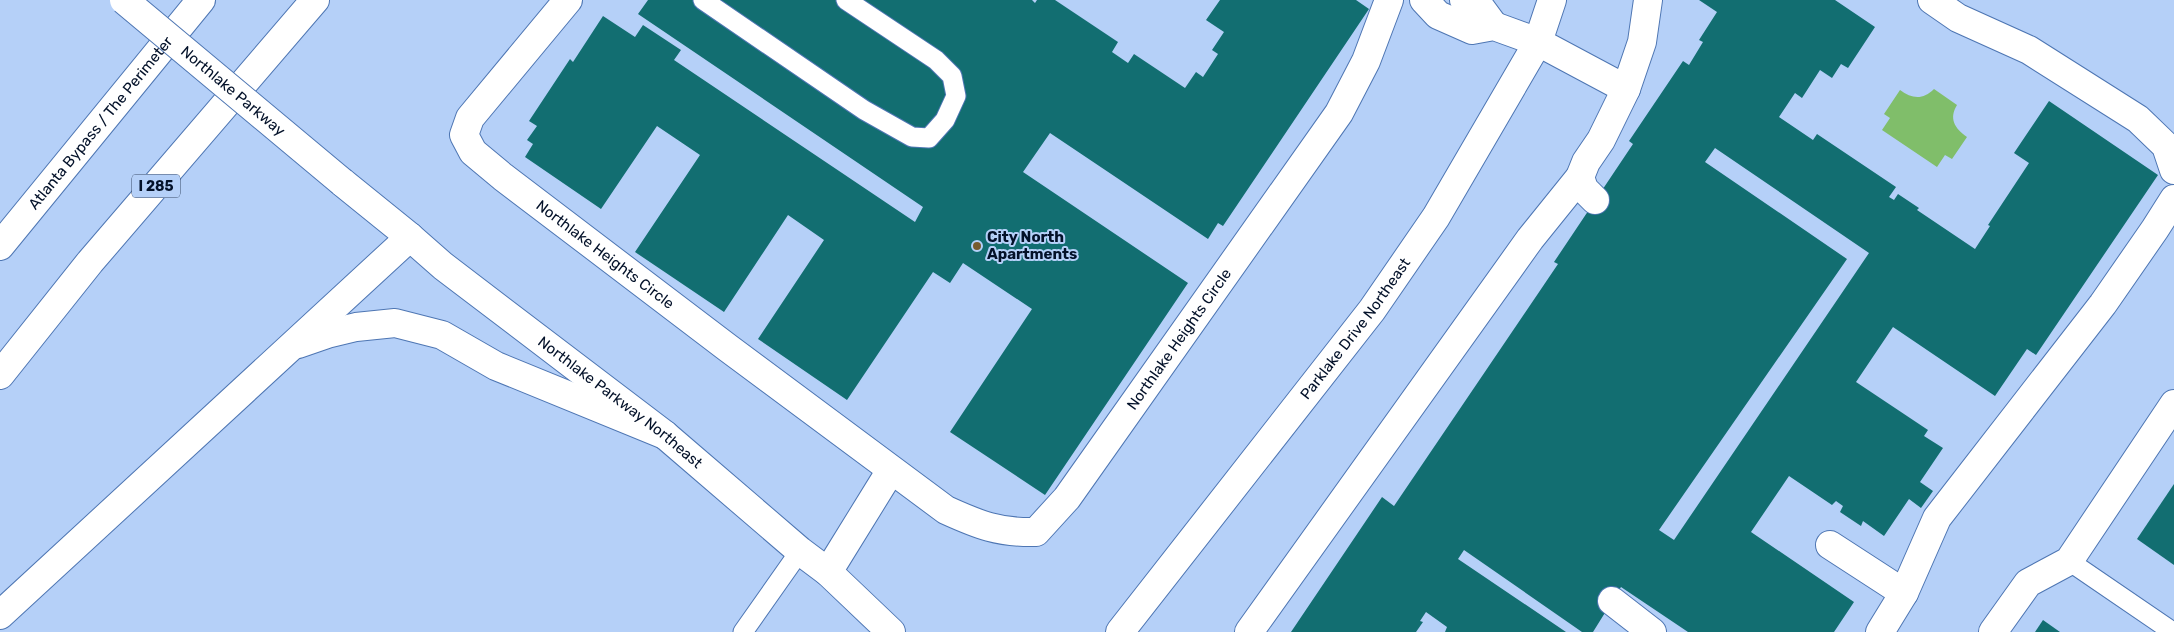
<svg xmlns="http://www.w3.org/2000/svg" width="2174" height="632" font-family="Rubik,sans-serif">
  <rect width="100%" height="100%" fill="#b5d0f8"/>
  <!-- water -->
  <path fill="#80be6a" d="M 1934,89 L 1957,105 C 1949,118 1954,128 1967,137 L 1952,159 L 1945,155 L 1937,167 L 1882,130 L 1890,118 L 1884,114 L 1900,90 C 1912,99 1923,100 1934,89 Z"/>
  <!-- building -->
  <g fill="#126e71" fill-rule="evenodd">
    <polygon points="648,0 1032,0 1035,3 1037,0 1055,0 1118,42 1112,52 1128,63 1134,54 1185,88 1196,72 1203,77 1218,54 1212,50 1224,32 1206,20 1220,0 1356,0 1369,9 1223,226 1218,223 1208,239 1050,133 1023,172 1188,283 1045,495 950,432 1032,309 963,263 950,283 933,272 847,400 758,339 824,240 788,215 724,312 635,252 700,155 657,126 601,209 525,157 533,144 527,140 537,126 529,121 570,59 573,62 603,16 635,37 643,25 681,50 674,60 915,222 923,207 638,14"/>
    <path d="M 1699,0 L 1835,0 L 1875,27 L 1848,68 L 1841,64 L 1832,78 L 1820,70 L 1802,98 L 1795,93 L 1779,117 L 1813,140 L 1817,134 L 1896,187 L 1889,197 L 1894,200 L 1898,194 L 1919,208 L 1917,210 L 1975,249 L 1990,226 L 1988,225 L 2029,163 L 2014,153 L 2049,101 L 2158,175 L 2036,355 L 2027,349 L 1995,396 L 1893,327 L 1856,382 L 1928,430 L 1924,436 L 1943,448 L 1920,482 L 1933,491 L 1921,508 L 1909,499 L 1884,536 L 1863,521 L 1861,526 L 1840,512 L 1843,506 L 1836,501 L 1832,505 L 1789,476 L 1751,532 L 1854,602 L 1834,632 L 1688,632 L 1621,587 L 1593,632 L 1582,632 L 1464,550 L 1458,559 L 1566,632 L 1445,632 L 1447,627 L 1426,612 L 1420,621 L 1423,622 L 1416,632 L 1291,632 L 1382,497 L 1394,506 L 1558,264 L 1554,262 L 1633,144 L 1629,141 L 1683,61 L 1689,65 L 1703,42 L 1699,40 L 1717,12 ZM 1715,148 L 1869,253 L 1674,540 L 1659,530 L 1847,259 L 1705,162 Z"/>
    <polygon points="2174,484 2174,565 2137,539"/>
    <polygon points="2043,620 2060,632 2035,632"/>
  </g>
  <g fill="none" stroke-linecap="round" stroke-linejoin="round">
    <defs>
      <g id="service">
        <polyline points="703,0 864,110 912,137 929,138 945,120 956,96 952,76 936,60 846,0"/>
        <polyline points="2069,561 2173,632"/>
        <polyline points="743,632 800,551"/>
      </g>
      <g id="minor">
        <path id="s1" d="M 568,0 L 470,118 L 464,135 L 473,152 L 503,177 L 728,348 L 946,510 C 979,525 999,533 1036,532 L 1067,498 L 1339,113 L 1366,61 L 1389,0"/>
        <polyline points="1424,0 1438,15 1472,30 1494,26 1538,42 1626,89"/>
        <polyline points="1464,0 1480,7 1494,26"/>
        <polyline points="1932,0 1958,18 2029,50 2138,119 2166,146 2174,170"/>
        <polyline points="1580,177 1584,189 1595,200"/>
        <polyline points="1830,545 1904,593"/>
        <polyline points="828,572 891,470"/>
        <polyline points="1612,601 1652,632"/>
        <polyline points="1249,632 1530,239 1580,177 1586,162 1601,140 1626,89 1642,42 1648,0"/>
        <polyline points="1880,632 1904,593 1937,518 2103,304 2155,229 2174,199"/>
        <polyline points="1993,632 2028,583 2069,561 2174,404"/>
      </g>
      <g id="tertiary">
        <path id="s2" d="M 342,182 L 410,237 L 443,266 L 665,435 L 800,551 L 828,572 L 891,632"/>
        <path id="s3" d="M 1120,632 L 1372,310 L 1436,217 L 1538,42 L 1552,0"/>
      </g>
      <g id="motorway">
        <path id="s4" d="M 0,246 L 201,0"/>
        <polyline points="298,344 327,334 356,327 395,323 442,335 496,366 665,435"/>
        <polyline points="0,375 90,262 315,0"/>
        <polyline points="0,615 410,237"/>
      </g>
    </defs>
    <!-- service casing -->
    <use href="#service" stroke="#4e76b3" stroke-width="21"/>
    <!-- minor casing -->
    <use href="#minor" stroke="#4e76b3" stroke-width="30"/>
    <!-- tertiary casing -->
    <use href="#tertiary" stroke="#4e76b3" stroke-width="30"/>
    <!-- motorway casing -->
    <use href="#motorway" stroke="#4e76b3" stroke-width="30"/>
    <!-- service -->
    <use href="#service" stroke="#fff" stroke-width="19"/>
    <!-- minor -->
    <use href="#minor" stroke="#fff" stroke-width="28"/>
    <!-- tertiary -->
    <use href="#tertiary" stroke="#fff" stroke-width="28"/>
    <!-- motorway -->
    <use href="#motorway" stroke="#fff" stroke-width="28"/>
    <defs>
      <g id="tertiary-bridge">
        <path id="s5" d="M 124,0 L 342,182"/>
      </g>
    </defs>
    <!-- tertiary-bridge casing -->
    <use href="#tertiary-bridge" stroke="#4e76b3" stroke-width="30" stroke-linecap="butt"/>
    <!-- tertiary-bridge -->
    <use href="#tertiary-bridge" stroke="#fff" stroke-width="28"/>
  </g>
  <!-- markers -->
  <circle fill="#775b2e" stroke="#b5d0f8" stroke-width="2" cx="977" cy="246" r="5"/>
  <g text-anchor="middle" stroke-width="4" stroke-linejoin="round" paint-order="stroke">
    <!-- shield labels -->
    <rect fill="#b5d0f8" stroke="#384a67" stroke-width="1" x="132" y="174.5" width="48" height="23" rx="4"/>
    <g font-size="14" font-weight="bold" fill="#031129">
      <text x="156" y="191">I 285</text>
    </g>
    <!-- street labels -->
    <g font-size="15" fill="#031129" stroke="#b5d0f8">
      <text dy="5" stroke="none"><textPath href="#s5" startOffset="142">Northlake Parkway</textPath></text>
      <text dy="5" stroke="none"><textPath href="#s4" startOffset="159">Atlanta Bypass / The Perimeter</textPath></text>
      <text dy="5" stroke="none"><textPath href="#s1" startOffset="358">Northlake Heights Circle</textPath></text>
      <text dy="5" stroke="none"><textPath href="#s3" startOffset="384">Parklake Drive Northeast</textPath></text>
      <text dy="5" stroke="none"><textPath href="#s1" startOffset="1118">Northlake Heights Circle</textPath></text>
      <text dy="5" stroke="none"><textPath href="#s2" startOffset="355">Northlake Parkway Northeast</textPath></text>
    </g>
    <!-- poi labels -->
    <g font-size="15" font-weight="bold" fill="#031129" stroke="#b5d0f8" text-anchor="start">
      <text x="987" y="242">City North<tspan x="987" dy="17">Apartments</tspan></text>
    </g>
  </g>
</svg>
